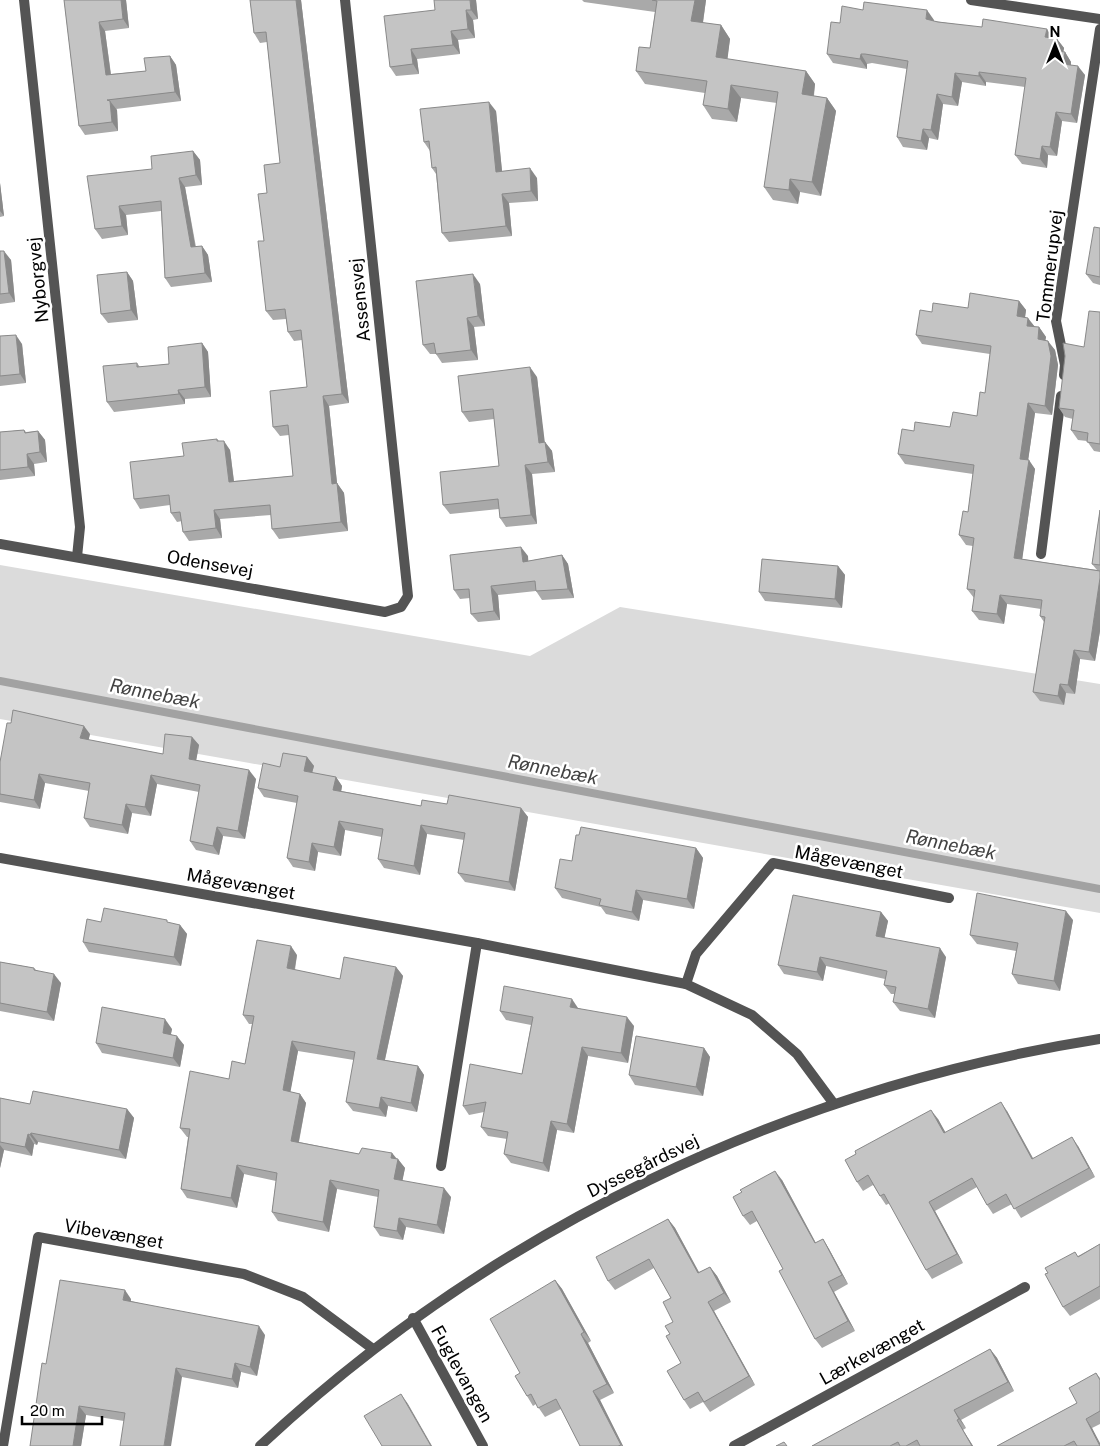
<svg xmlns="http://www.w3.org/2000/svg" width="1100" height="1446" font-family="'Public Sans',sans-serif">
  <rect width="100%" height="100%" fill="#fff"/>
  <!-- green -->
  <polygon fill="#dbdbdb" points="0,565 530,656 620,607 1100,684 1100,913 0,719"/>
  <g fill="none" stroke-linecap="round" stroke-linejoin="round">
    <!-- stream -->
    <polyline stroke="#a2a2a2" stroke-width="8" points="0,681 1100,889"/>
    <!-- minor -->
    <g stroke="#545454" stroke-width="10">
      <polyline points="24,0 80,527 77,557"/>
      <polyline points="971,0 1100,19"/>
      <polyline points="1064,375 1065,365 1056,321 1100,29"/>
      <polyline points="0,544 385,612 401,607 408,596 345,0"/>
      <polyline points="1041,554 1061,396"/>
      <polyline points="0,858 477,943 686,984 752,1015 797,1054 834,1104"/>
      <polyline points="686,984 696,954 773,863 949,898"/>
      <polyline points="441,1166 477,943"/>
      <polyline points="413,1318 483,1446"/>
      <polyline points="3,1446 38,1237 244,1274 303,1297 373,1349"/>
      <polyline points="734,1446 1025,1287"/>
    </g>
    <!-- tertiary -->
    <path stroke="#545454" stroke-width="10" d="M 260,1446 C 491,1230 788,1088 1100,1039"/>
  </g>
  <!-- wall -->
  <g fill="#a9a9a9">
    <polygon points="64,0 126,0 129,28 105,31 111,74 146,71 170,56 176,65 181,101 116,109 117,110 118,131 85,135 79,126"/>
    <polygon points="250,0 301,0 349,403 329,406 337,483 344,493 348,531 279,539 272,529 271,515 220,519 222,538 189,541 183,532 182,521 177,522 171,513 170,505 140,509 134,499 184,456 217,439 219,441 230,450 234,481 293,476 289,435 280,436 273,427 307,387 302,340 294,341 288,332 286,319 273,320 266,311 264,241 267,193 280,163 267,42 260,43 254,33"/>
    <polygon points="476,0 478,19 473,20 475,38 458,40 460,54 417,59 419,74 396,76 390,67 435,10"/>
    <polygon points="582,0 706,0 703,23 721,25 730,39 727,59 806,71 815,84 814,96 827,98 836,111 821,196 800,192 798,204 773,200 764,187 777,103 741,98 737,122 712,119 703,105 705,93 645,84 636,71 650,48 655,12 584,2"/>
    <polygon points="934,20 934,21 1057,39 1064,48 1063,52 1065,52 1071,62 1071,65 1085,75 1077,123 1062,121 1057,156 1048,155 1047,168 1022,164 1015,155 1025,87 986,82 986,86 962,82 958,106 943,104 938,140 929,138 927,150 903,147 897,137 907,69 872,63 867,64 867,69 833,63 827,54 840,23"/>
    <polygon points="496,111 502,171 537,178 538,201 509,203 512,236 449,242 442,233 436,174 432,168 430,151 424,142"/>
    <polygon points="193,151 200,160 202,185 185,187 196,247 202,246 208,255 212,282 171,287 165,278 161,211 126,215 128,235 102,239 95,229 152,169"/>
    <polygon points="0,183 4,216 0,217"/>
    <polygon points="1100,228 1100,285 1093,283 1086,274"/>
    <polygon points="0,251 11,260 15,302 0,304"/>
    <polygon points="127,272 133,281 138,320 108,323 101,314"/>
    <polygon points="480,284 485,326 474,327 478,360 442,363 436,354 430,354 423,345"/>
    <polygon points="1019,301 1026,310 1025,317 1035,327 1039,327 1046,337 1045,340 1055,350 1058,365 1052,415 1035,413 1028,460 1035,469 1022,559 1097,570 1092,564 1100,510 1100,631 1095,661 1080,659 1075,694 1066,693 1064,705 1040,701 1033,692 1044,622 1040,616 1041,609 1007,604 1004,624 979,620 972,611 974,598 967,589 973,546 966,545 959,535 968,512 973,474 905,464 898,454 914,431 950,427 977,416 985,393 990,354 922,344 916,335 932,312 968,308"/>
    <polygon points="1100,312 1100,452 1094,451 1087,441 1078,440 1071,430 1073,419 1065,417 1059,408 1084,347"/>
    <polygon points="0,336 22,344 26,383 0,386"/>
    <polygon points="202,343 208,352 211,397 185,399 185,404 114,412 107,402 137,363 140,367 169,364"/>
    <polygon points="537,377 544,442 545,442 552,451 555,472 532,474 537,524 506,527 500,518 499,509 450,514 443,505 499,466 494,419 469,422 462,412"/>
    <polygon points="24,430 26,432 38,431 45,440 47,462 34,464 35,476 0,480 0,432"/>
    <polygon points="562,555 568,564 574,598 542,600 536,591 498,595 500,620 478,622 471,614 470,598 460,599 454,590 528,556 528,561"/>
    <polygon points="838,566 845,575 842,608 765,601 759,592"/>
    <polygon points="90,734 88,740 163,754 192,737 199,745 196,760 256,779 245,839 223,836 219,855 196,850 190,841 199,792 157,784 151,816 132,813 128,834 90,827 84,818 89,791 45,783 40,809 0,802 0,762"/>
    <polygon points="307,757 314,766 312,773 336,777 342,786 341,791 421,806 447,804 521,808 528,817 515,891 465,882 458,873 464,840 427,834 420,875 384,868 378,859 382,837 345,830 341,856 318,852 315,871 293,867 287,858 297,803 264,797 258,788 280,767"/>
    <polygon points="696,848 703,858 694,909 643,900 639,921 606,914 601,907 562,898 555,888 572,861"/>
    <polygon points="881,912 888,921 884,938 946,957 935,1018 900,1011 893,1002 895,994 891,994 884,985 885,979 826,966 823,981 784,974 778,965"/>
    <polygon points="1073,920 1060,991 1018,984 1012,974 1016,951 977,944 970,935"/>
    <polygon points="101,922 180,925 187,934 181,966 89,952 83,942"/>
    <polygon points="297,955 295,970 340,979 396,967 403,976 385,1060 418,1066 424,1075 417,1112 388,1106 386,1117 353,1111 346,1102 354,1060 298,1051 290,1092 300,1094 306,1103 299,1142 359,1154 392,1153 405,1168 402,1181 451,1197 444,1234 406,1227 403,1240 380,1236 374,1227 378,1197 337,1189 329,1232 278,1221 272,1212 276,1181 244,1174 237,1208 187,1198 181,1189 188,1137 187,1137 180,1128 229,1079 245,1064 252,1024 249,1024 243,1015"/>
    <polygon points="0,962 34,968 36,970 61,983 54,1021 0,1011"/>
    <polygon points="578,1008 634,1026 628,1063 588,1056 574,1133 557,1130 549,1172 511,1163 504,1154 507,1139 488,1136 481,1127 484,1112 469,1115 463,1106 522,1074 531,1025 506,1020 500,1011"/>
    <polygon points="172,1029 171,1034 184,1045 180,1067 102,1053 96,1043"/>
    <polygon points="704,1048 710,1057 703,1096 635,1085 629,1075"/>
    <polygon points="0,1098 30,1104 127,1109 134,1118 126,1159 38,1142 37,1145 34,1144 32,1156 4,1150 0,1168"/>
    <polygon points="1007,1111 1033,1158 1078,1146 1095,1177 1021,1218 1012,1204 993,1214 987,1205 977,1187 935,1211 963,1263 932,1279 926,1270 890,1203 886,1205 880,1196 873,1185 863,1191 857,1182 938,1119 945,1133"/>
    <polygon points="782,1180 816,1243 823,1239 829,1249 848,1284 834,1292 855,1331 822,1348 815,1339 783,1269 757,1221 750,1225 743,1216"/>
    <polygon points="668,1219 675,1228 699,1272 710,1267 717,1276 731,1302 714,1311 755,1385 710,1412 703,1402 690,1409 684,1400 681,1363 670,1334 673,1322 671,1298 654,1268 615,1290 608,1281"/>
    <polygon points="1100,1244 1100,1299 1070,1316 1063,1307 1078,1256"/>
    <polygon points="555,1280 562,1289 591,1341 588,1343 614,1393 600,1400 623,1446 580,1446 561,1409 545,1417 536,1404 533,1406 527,1396 520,1373"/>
    <polygon points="131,1299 131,1301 265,1335 257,1376 241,1372 238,1388 182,1377 124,1421 86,1415 81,1446 30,1446 46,1364"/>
    <polygon points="990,1349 997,1358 1014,1391 961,1420 966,1428 963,1430 973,1446 812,1446"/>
    <polygon points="1096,1373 1100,1378 1100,1424 1092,1428 1100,1446 997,1446 1077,1403"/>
  </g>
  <!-- shaded-wall -->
  <g fill="#898989">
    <polygon points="121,0 126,0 129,28 123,19"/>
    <polygon points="296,0 301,0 349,403 342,394"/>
    <polygon points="470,0 476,0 478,19 471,10"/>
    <polygon points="695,0 706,0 701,35 691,21"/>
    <polygon points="466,10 473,20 475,38 468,29"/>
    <polygon points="927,10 934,20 932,28 926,19"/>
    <polygon points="99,22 105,31 112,84 106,75"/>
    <polygon points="721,25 730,39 726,71 716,57"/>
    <polygon points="1047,29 1053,39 1045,37"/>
    <polygon points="451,31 458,40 460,54 453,45"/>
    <polygon points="1057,39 1064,48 1062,61 1056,51"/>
    <polygon points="411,49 417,59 419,74 413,64"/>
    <polygon points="1065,52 1071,62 1070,73 1063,64"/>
    <polygon points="861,54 867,64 867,69 860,59"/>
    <polygon points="170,56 176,65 181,101 175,92"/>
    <polygon points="1078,66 1085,75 1077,123 1071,114"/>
    <polygon points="806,71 815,84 812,108 802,94"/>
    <polygon points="979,72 986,82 986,86 979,76"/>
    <polygon points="955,73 962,82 958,106 952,97"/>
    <polygon points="731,85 741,98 737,122 728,109"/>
    <polygon points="937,94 943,104 938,140 931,130"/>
    <polygon points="827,98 836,111 821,196 812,182"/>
    <polygon points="110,101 117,110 118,131 112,122"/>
    <polygon points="489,102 496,111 503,181 496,172"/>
    <polygon points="1056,112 1062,121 1057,156 1050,147"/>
    <polygon points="923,129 929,138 927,150 921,141"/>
    <polygon points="1042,146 1048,155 1047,168 1040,159"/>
    <polygon points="193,151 200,160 202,185 196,175"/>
    <polygon points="530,168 537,178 538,201 531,191"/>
    <polygon points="179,178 185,187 197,257 191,247"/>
    <polygon points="790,179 800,192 798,204 789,190"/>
    <polygon points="0,183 4,216 0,211"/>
    <polygon points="502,194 509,203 512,236 506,226"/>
    <polygon points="119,206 126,215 128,235 122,226"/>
    <polygon points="202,246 208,255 212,282 205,273"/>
    <polygon points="4,251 11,260 15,302 9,293"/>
    <polygon points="127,272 133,281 138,320 131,310"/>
    <polygon points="473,274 480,284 485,326 478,316"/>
    <polygon points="1019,301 1026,310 1024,325 1017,316"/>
    <polygon points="467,318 474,327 478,360 471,350"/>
    <polygon points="1028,318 1035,327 1027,326"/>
    <polygon points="1039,327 1046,337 1044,349 1038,339"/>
    <polygon points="16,335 22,344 26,383 20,374"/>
    <polygon points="1048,341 1055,350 1058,365 1052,415 1045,406"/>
    <polygon points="202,343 208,352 211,397 205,387"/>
    <polygon points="530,367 537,377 546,452 539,443"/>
    <polygon points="178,390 185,399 185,404 179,394"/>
    <polygon points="323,396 329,406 337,483 344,493 348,531 341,522 332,484"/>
    <polygon points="1028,403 1035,413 1027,468 1020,459"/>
    <polygon points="38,431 45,440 47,462 40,452"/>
    <polygon points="224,441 230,450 235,491 229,482"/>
    <polygon points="545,442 552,451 555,472 548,462"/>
    <polygon points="27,454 34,464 35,476 28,467"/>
    <polygon points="1029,460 1035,469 1021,568 1014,558"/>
    <polygon points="525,465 532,474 537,524 531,515"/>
    <polygon points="214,510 220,519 222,538 216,528"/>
    <polygon points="521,547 528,556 529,571 523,562"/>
    <polygon points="562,555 568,564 574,598 568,589"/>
    <polygon points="838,566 845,575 842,608 835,599"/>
    <polygon points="1100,578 1100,631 1095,661 1089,652"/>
    <polygon points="491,586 498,595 500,620 494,611"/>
    <polygon points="1000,595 1007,604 1004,624 997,614"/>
    <polygon points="1074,650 1080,659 1075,694 1068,685"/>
    <polygon points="1060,684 1066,693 1064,705 1058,696"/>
    <polygon points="84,726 90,734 87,747 80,738"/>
    <polygon points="192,737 199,745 195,767 189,759"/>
    <polygon points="307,757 314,766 310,780 304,771"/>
    <polygon points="249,770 256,779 245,839 238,831"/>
    <polygon points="39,774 45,783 40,809 34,800"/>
    <polygon points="151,775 157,784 151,816 145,807"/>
    <polygon points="336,777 342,786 340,799 333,790"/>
    <polygon points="126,804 132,813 128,834 122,825"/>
    <polygon points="521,808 528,817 515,891 509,882"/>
    <polygon points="339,821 345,830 341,856 334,847"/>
    <polygon points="421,825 427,834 420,875 414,866"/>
    <polygon points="217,827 223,836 219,855 213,846"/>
    <polygon points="312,843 318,852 315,871 309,862"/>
    <polygon points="696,848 703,858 694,909 687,899"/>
    <polygon points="636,890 643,900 639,921 632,912"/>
    <polygon points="1066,911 1073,920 1060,991 1054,981"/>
    <polygon points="881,912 888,921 883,945 876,936"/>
    <polygon points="180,925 187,934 181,966 174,957"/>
    <polygon points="291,946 297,955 293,978 287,968"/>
    <polygon points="940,948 946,957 935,1018 928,1009"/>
    <polygon points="820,957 826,966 823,981 817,972"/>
    <polygon points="396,967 403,976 383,1068 377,1059"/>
    <polygon points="54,974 61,983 54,1021 47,1012"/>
    <polygon points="572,999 578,1008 576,1016 570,1007"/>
    <polygon points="627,1017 634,1026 628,1063 621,1053"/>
    <polygon points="165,1019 172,1029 169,1042 163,1033"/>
    <polygon points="177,1036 184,1045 180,1067 173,1058"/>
    <polygon points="292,1041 298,1051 289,1100 283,1090"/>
    <polygon points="582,1047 588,1056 574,1133 567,1124"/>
    <polygon points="704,1048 710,1057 703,1096 696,1087"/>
    <polygon points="418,1066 424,1075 417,1112 411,1103"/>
    <polygon points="300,1094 306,1103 297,1150 291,1141"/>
    <polygon points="381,1097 388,1106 386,1117 379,1108"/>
    <polygon points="1001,1102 1007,1111 1038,1168 1032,1159"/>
    <polygon points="127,1109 134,1118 126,1159 119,1150"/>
    <polygon points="931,1110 938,1119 951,1142 944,1133"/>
    <polygon points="551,1121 557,1130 549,1172 543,1163"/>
    <polygon points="31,1133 38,1142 37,1145 30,1135"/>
    <polygon points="28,1134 34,1144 32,1156 25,1147"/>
    <polygon points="1072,1137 1078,1146 1095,1177 1089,1168"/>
    <polygon points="0,1145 4,1150 0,1168"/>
    <polygon points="392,1153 398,1161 398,1159 405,1168 401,1188 394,1179 391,1158"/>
    <polygon points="237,1165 244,1174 237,1208 231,1198"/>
    <polygon points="775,1171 782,1180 821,1253 815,1243"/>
    <polygon points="330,1180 337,1189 329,1232 323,1222"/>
    <polygon points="444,1188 451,1197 444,1234 437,1225"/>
    <polygon points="929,1202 935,1211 963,1263 957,1254"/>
    <polygon points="399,1218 406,1227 403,1240 397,1231"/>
    <polygon points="668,1219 675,1228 704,1282 698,1273"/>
    <polygon points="823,1239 829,1249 848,1284 842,1275"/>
    <polygon points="710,1267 717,1276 731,1302 724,1293"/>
    <polygon points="555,1280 562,1289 591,1341 584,1332"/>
    <polygon points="828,1282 834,1292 855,1331 848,1321"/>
    <polygon points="125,1290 131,1299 130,1309 123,1300"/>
    <polygon points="708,1302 714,1311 755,1385 749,1376"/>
    <polygon points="259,1326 265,1335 257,1376 250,1367"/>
    <polygon points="581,1334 588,1343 614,1393 607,1384"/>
    <polygon points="990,1349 997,1358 1014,1391 1008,1382"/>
    <polygon points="235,1363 241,1372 238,1388 232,1379"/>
    <polygon points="176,1368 182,1377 171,1446 164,1446"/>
    <polygon points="593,1391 600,1400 623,1446 622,1446"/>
    <polygon points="401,1394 408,1404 432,1446 431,1446"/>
    <polygon points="79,1406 86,1415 81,1446 73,1446"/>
    <polygon points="954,1410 961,1420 966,1428 959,1419"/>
    <polygon points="1086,1419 1092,1428 1100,1443 1100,1446"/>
    <polygon points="957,1420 963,1430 973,1446 972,1446"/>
  </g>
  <!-- building -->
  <g fill="#c4c4c4" stroke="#898989">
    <polygon points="64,0 121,0 123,19 99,22 106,75 146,71 144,58 170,56 175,92 107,100 110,101 112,122 79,126"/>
    <polygon points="250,0 296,0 342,394 323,396 332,484 337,483 341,522 272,529 270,505 214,510 216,528 183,532 180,512 171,513 169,495 134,499 130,462 184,456 182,443 217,439 217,441 224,441 229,482 293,476 288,425 273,427 270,391 307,387 301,330 288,332 285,309 266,311 258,241 264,241 258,194 267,193 264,165 280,163 266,32 254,33"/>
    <polygon points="434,0 470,0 471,10 466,10 468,29 451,31 453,45 411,49 413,64 390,67 384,16 435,10"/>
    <polygon points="652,0 695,0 691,21 721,25 716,57 806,71 802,94 827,98 812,182 790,179 789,190 764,187 778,92 731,85 728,109 703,105 707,81 636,71 639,47 650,48 657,1"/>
    <polygon points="864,2 927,10 926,19 938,22 982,27 983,19 1047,29 1045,37 1057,39 1056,51 1065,52 1063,64 1078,66 1071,114 1056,112 1050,147 1042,146 1040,159 1015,155 1026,78 979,72 979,76 955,73 952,97 937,94 931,130 923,129 921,141 897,137 908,61 865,54 861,54 860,59 827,54 831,22 840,23 842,6 863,10"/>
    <polygon points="489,102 496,172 530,168 531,191 502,194 506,226 442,233 436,167 432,168 429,141 424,142 420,109"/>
    <polygon points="193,151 196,175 179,178 191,247 202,246 205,273 165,278 161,201 119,206 122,226 95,229 87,176 152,169 151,156"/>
    <polygon points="1094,227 1100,228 1100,277 1086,274"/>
    <polygon points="0,251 4,251 9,293 0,294"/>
    <polygon points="127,272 131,310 101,314 97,275"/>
    <polygon points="473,274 478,316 467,318 471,350 436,354 434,343 423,345 416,281"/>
    <polygon points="970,293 1019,301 1017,316 1028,318 1027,326 1039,327 1038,339 1048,341 1051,356 1045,406 1028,403 1020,459 1029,460 1014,558 1100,571 1100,578 1089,652 1074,650 1068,685 1060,684 1058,696 1033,692 1045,617 1040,616 1042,600 1000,595 997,614 972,611 975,590 967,589 974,538 959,535 963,511 968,512 974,465 898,454 902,429 914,431 915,422 950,427 953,412 977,416 980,392 985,393 991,346 916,335 920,310 932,312 933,303 968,308"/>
    <polygon points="1089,311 1100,312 1100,444 1087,442 1088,433 1071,430 1074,410 1059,408 1065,356 1063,343 1084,347"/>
    <polygon points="16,335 20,374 0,376 0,336"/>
    <polygon points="202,343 205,387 178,390 179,394 107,402 103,366 137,363 137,367 169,364 168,347"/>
    <polygon points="530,367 539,443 545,442 548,462 525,465 531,515 500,518 498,499 443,505 440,472 499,466 493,409 462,412 458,376"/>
    <polygon points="24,430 25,433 38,431 40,452 27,454 28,467 0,470 0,432"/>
    <polygon points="1100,510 1100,565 1092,564"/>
    <polygon points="521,547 523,562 562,555 568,589 536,591 535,581 491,586 494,611 471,614 469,589 454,590 450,555"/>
    <polygon points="762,559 838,566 835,599 759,592"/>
    <polygon points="13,710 84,726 80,738 163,754 165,734 192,737 189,759 249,770 238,831 217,827 213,846 190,841 200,785 151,775 145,807 126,804 122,825 84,818 90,783 39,774 34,800 0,794 0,762 7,723 11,723"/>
    <polygon points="283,753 307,757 304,771 336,777 333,790 421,806 422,800 447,804 449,795 521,808 509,882 458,873 465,833 421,825 414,866 378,859 383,829 339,821 334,847 312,843 309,862 287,858 298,796 258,788 263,763 280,767"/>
    <polygon points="581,827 696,848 687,899 636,890 632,912 599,905 601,899 555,888 560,859 572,861 576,835 579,835"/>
    <polygon points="977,893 1066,911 1054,981 1012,974 1018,943 970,935"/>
    <polygon points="793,895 881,912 876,936 940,948 928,1009 893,1002 896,987 884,985 887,971 820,957 817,972 778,965"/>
    <polygon points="104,908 167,920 167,922 180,925 174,957 83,942 87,919 101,922"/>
    <polygon points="257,940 291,946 287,968 340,979 344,957 396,967 377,1059 418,1066 411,1103 381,1097 379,1108 346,1102 355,1052 292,1041 283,1090 300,1094 291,1141 359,1154 362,1148 392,1153 391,1158 398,1159 394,1179 444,1188 437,1225 399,1218 397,1231 374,1227 379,1190 330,1180 323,1222 272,1212 277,1173 237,1165 231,1198 181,1189 190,1129 180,1128 190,1071 229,1079 232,1061 245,1064 254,1016 243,1015"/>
    <polygon points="0,962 34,968 34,970 54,974 47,1012 0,1003"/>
    <polygon points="504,986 572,999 570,1007 627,1017 621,1053 582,1047 567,1124 551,1121 543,1163 504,1154 508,1132 481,1127 486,1102 463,1106 470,1064 522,1074 533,1017 500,1011"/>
    <polygon points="102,1007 165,1019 163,1033 177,1036 173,1058 96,1043"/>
    <polygon points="636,1036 704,1048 696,1087 629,1075"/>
    <polygon points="33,1091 127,1109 119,1150 31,1133 30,1135 28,1134 25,1147 0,1142 0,1098 30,1104"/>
    <polygon points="1001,1102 1032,1159 1072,1137 1089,1168 1014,1209 1006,1194 987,1205 972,1178 929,1202 957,1254 926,1270 884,1194 880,1196 868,1175 857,1182 845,1160 856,1154 855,1151 931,1110 944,1133"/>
    <polygon points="775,1171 815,1243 823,1239 842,1275 828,1282 848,1321 815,1339 779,1271 783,1269 752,1211 743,1216 733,1197 742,1192 740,1190"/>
    <polygon points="668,1219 698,1273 710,1267 724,1293 708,1302 749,1376 704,1402 698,1392 684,1400 667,1371 681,1363 666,1336 670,1334 665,1326 673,1322 663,1302 671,1298 649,1259 608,1281 596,1257"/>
    <polygon points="1100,1244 1100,1286 1063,1307 1045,1274 1048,1273 1045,1268 1075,1252 1078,1257"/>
    <polygon points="60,1280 125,1290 123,1300 259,1326 250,1367 235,1363 232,1379 176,1368 164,1446 120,1446 125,1413 79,1406 73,1446 30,1446 42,1363 46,1364"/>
    <polygon points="555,1280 584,1332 581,1334 607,1384 593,1391 621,1445 618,1446 580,1446 556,1399 538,1408 531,1394 527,1396 515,1376 520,1373 490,1319"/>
    <polygon points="990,1349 1008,1382 954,1410 959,1419 957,1420 972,1446 920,1446 917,1440 906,1446 900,1446 898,1442 890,1446 812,1446"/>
    <polygon points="1096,1373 1100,1380 1100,1411 1086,1419 1100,1446 1077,1446 1074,1441 1064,1446 997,1446 1077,1403 1069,1388"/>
    <polygon points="401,1394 431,1446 382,1446 364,1416"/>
    <polygon points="784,1442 787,1446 776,1446"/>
  </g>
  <g text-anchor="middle" stroke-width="5" stroke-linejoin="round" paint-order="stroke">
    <!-- street labels -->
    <g font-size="18" fill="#000" stroke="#fff">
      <text transform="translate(1050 266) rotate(-83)" y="6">Tommerupvej</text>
      <text transform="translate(38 280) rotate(-96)" y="6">Nyborgvej</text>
      <text transform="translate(360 300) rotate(-96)" y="6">Assensvej</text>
      <text transform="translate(210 564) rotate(10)" y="6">Odensevej</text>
      <text transform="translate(849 862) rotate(11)" y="6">Mågevænget</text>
      <text transform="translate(241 884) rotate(10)" y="6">Mågevænget</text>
      <text transform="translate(643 1166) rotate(-26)" y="6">Dyssegårdsvej</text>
      <text transform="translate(114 1234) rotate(10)" y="6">Vibevænget</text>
      <text transform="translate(872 1352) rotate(-29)" y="6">Lærkevænget</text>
      <text transform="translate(462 1374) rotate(61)" y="6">Fuglevangen</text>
    </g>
    <!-- water labels -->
    <g font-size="19" font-style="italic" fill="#434343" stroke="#fff">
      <text transform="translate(155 693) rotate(11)" y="7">Rønnebæk</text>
      <text transform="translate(553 769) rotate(11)" y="7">Rønnebæk</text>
      <text transform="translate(951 844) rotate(11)" y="7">Rønnebæk</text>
    </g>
  </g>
  <!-- north arrow -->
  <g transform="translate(1055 45)" stroke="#ffffff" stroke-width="4" paint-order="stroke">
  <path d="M0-4L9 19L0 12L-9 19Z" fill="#000000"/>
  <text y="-8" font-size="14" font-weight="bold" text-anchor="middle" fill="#000000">N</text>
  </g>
  <!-- scale -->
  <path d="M22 1416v8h80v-8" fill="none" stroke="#000000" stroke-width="2.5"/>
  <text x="30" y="1416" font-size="15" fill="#000000" stroke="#ffffff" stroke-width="4" paint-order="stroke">20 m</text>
</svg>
